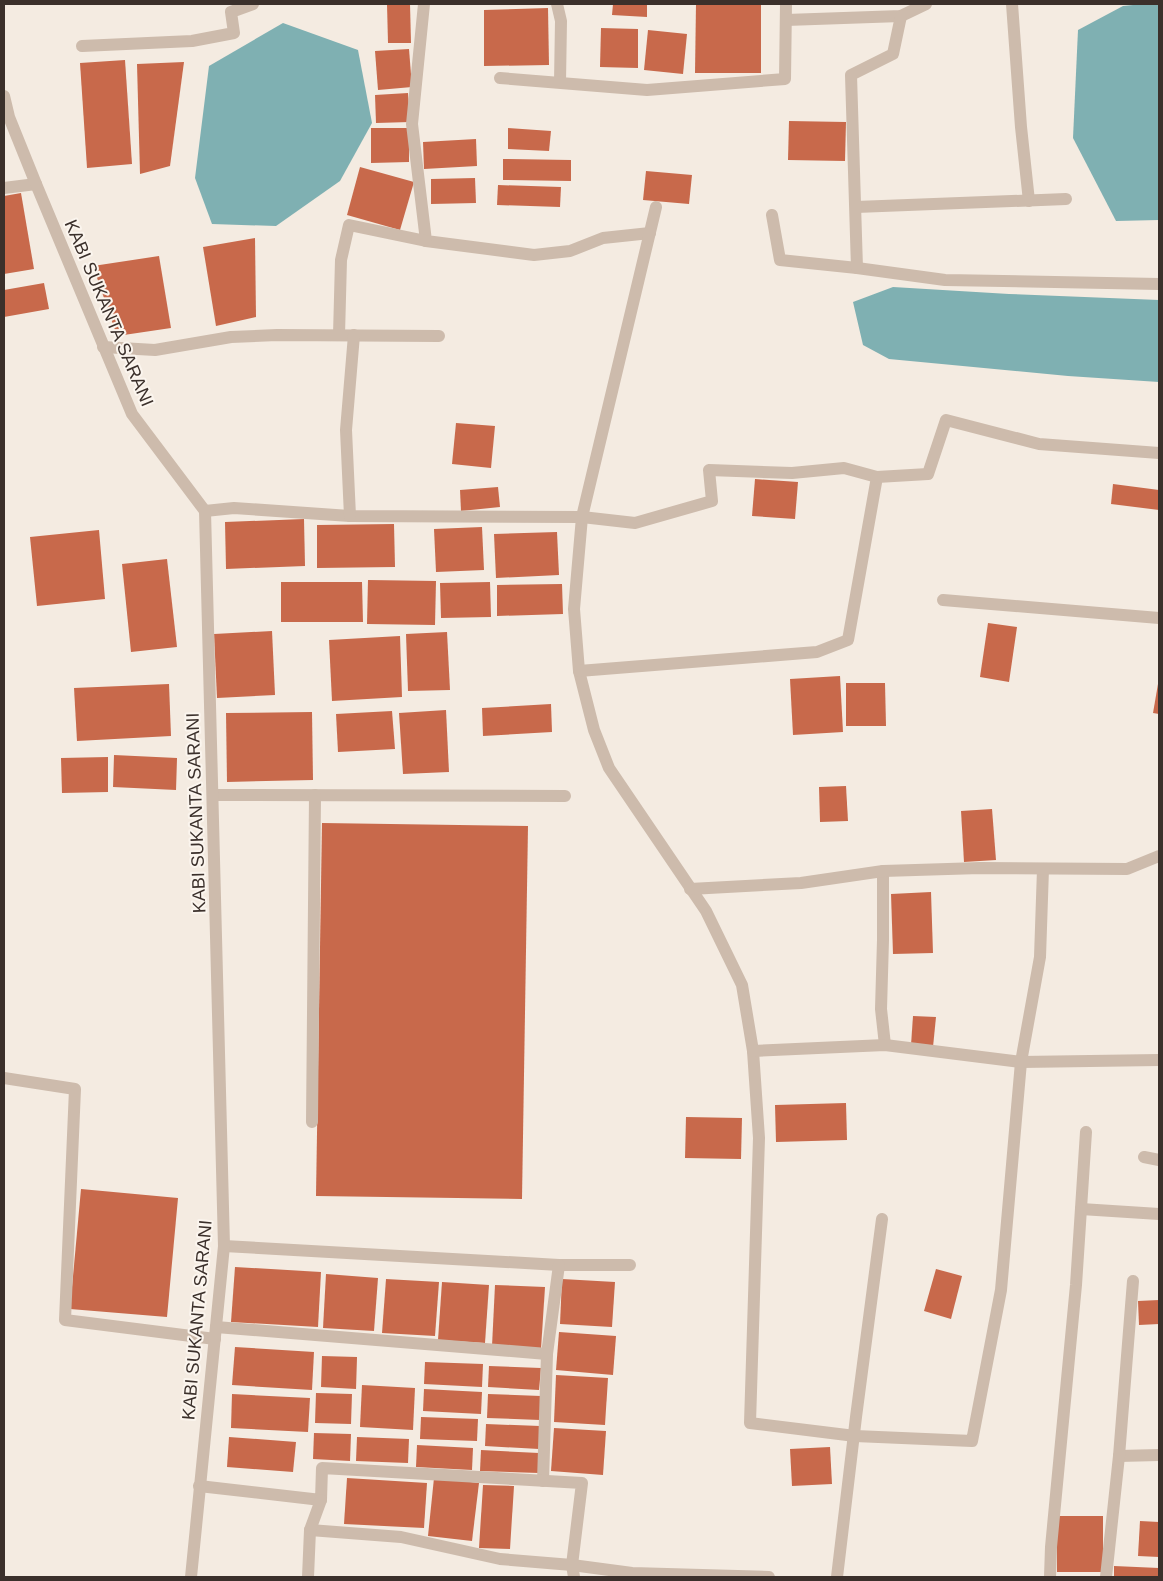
<svg xmlns="http://www.w3.org/2000/svg" width="1163" height="1581" font-family="Helvetica,sans-serif">
  <rect width="100%" height="100%" fill="#f4ebe1"/>
  <!-- water -->
  <g fill="#7fb0b2">
    <polygon points="1143,4 1159,4 1159,220 1116,221 1073,138 1078,30 1123,6"/>
    <polygon points="283,23 358,50 372,123 340,181 276,226 212,224 195,178 209,66"/>
    <polygon points="893,287 1009,294 1159,300 1159,382 1068,376 889,359 863,345 853,302"/>
  </g>
  <!-- building -->
  <g fill="#c8694b">
    <polygon points="387,4 410,4 411,43 388,43"/>
    <polygon points="613,4 647,4 647,17 612,15"/>
    <polygon points="696,4 761,4 761,73 695,73"/>
    <polygon points="548,8 549,65 484,66 484,10"/>
    <polygon points="601,28 638,29 638,68 600,67"/>
    <polygon points="648,30 687,34 683,74 644,70"/>
    <polygon points="409,49 412,87 378,90 375,51"/>
    <polygon points="125,60 132,164 87,168 80,63"/>
    <polygon points="184,62 170,166 140,174 137,64"/>
    <polygon points="408,93 410,122 376,123 375,95"/>
    <polygon points="789,121 846,122 845,161 788,160"/>
    <polygon points="371,128 409,128 409,162 371,163"/>
    <polygon points="508,128 551,131 549,151 508,149"/>
    <polygon points="476,139 477,166 424,169 423,142"/>
    <polygon points="503,159 571,160 571,181 503,180"/>
    <polygon points="360,167 414,182 400,230 347,215"/>
    <polygon points="646,171 692,175 689,204 643,200"/>
    <polygon points="475,178 476,203 431,204 431,179"/>
    <polygon points="498,185 561,187 560,207 497,205"/>
    <polygon points="21,193 34,269 4,274 4,196"/>
    <polygon points="255,238 256,317 216,326 203,247"/>
    <polygon points="159,256 171,328 117,336 93,266"/>
    <polygon points="44,283 49,309 4,317 4,290"/>
    <polygon points="456,423 495,426 491,468 452,464"/>
    <polygon points="755,479 798,482 795,519 752,516"/>
    <polygon points="1113,484 1159,490 1159,510 1111,504"/>
    <polygon points="498,487 500,507 461,511 460,490"/>
    <polygon points="304,519 305,566 226,569 225,522"/>
    <polygon points="394,524 395,567 317,568 317,525"/>
    <polygon points="482,527 484,570 436,572 434,529"/>
    <polygon points="99,530 105,599 37,606 30,537"/>
    <polygon points="557,532 559,575 496,578 494,534"/>
    <polygon points="167,559 177,647 131,652 122,564"/>
    <polygon points="368,580 436,581 435,625 367,624"/>
    <polygon points="281,582 362,582 363,622 281,622"/>
    <polygon points="490,582 491,617 441,618 440,583"/>
    <polygon points="562,584 563,614 497,616 497,585"/>
    <polygon points="988,623 1017,627 1009,682 980,677"/>
    <polygon points="272,631 275,695 217,698 214,634"/>
    <polygon points="447,632 450,690 408,691 406,634"/>
    <polygon points="400,636 402,697 332,701 329,640"/>
    <polygon points="840,676 843,732 793,735 790,679"/>
    <polygon points="846,683 885,683 886,726 846,726"/>
    <polygon points="169,684 171,736 77,741 74,688"/>
    <polygon points="1158,684 1159,684 1159,714 1153,713"/>
    <polygon points="551,704 552,732 483,736 482,708"/>
    <polygon points="446,710 449,772 403,774 399,713"/>
    <polygon points="392,711 395,749 338,752 336,714"/>
    <polygon points="312,712 313,780 227,782 226,713"/>
    <polygon points="114,755 177,758 176,790 113,787"/>
    <polygon points="108,757 108,792 62,793 61,758"/>
    <polygon points="846,786 848,821 820,822 819,787"/>
    <polygon points="992,809 996,860 964,862 961,811"/>
    <polygon points="322,823 528,826 522,1199 316,1196"/>
    <polygon points="931,892 933,953 893,954 891,894"/>
    <polygon points="913,1016 936,1017 933,1047 911,1045"/>
    <polygon points="846,1103 847,1140 776,1142 775,1105"/>
    <polygon points="686,1117 742,1118 741,1159 685,1158"/>
    <polygon points="81,1189 178,1198 167,1317 70,1309"/>
    <polygon points="235,1267 321,1272 318,1327 231,1322"/>
    <polygon points="936,1269 962,1276 951,1319 924,1311"/>
    <polygon points="326,1274 378,1278 374,1331 323,1328"/>
    <polygon points="386,1279 439,1282 435,1336 382,1333"/>
    <polygon points="562,1279 615,1282 612,1327 560,1324"/>
    <polygon points="442,1282 489,1285 485,1343 438,1340"/>
    <polygon points="495,1285 545,1287 541,1349 492,1346"/>
    <polygon points="1159,1300 1159,1324 1139,1325 1138,1301"/>
    <polygon points="559,1332 616,1336 613,1375 556,1370"/>
    <polygon points="235,1347 314,1352 312,1390 232,1385"/>
    <polygon points="322,1356 357,1357 356,1389 321,1387"/>
    <polygon points="425,1362 483,1364 482,1387 424,1384"/>
    <polygon points="489,1366 541,1368 539,1390 488,1387"/>
    <polygon points="556,1375 608,1378 605,1425 554,1422"/>
    <polygon points="362,1385 415,1388 413,1430 360,1427"/>
    <polygon points="424,1389 482,1392 481,1414 423,1411"/>
    <polygon points="316,1393 352,1394 351,1424 315,1423"/>
    <polygon points="232,1394 310,1398 308,1432 231,1428"/>
    <polygon points="488,1394 541,1396 540,1420 487,1418"/>
    <polygon points="421,1417 478,1419 477,1441 420,1439"/>
    <polygon points="486,1424 540,1426 539,1449 485,1446"/>
    <polygon points="554,1428 606,1431 603,1475 551,1471"/>
    <polygon points="314,1433 351,1434 350,1461 313,1459"/>
    <polygon points="229,1437 296,1442 293,1472 227,1467"/>
    <polygon points="357,1437 409,1439 408,1463 356,1461"/>
    <polygon points="417,1445 473,1448 472,1470 416,1467"/>
    <polygon points="830,1447 832,1484 792,1486 790,1449"/>
    <polygon points="481,1450 539,1453 539,1473 480,1471"/>
    <polygon points="347,1478 427,1483 424,1528 344,1524"/>
    <polygon points="434,1478 479,1483 472,1541 428,1536"/>
    <polygon points="483,1485 514,1486 510,1549 479,1548"/>
    <rect x="1057" y="1516" width="46" height="56"/>
    <polygon points="1140,1521 1159,1522 1159,1557 1138,1556"/>
    <polygon points="1114,1566 1159,1568 1159,1577 1114,1577"/>
  </g>
  <g fill="none" stroke-linecap="round" stroke-linejoin="round">
    <!-- service -->
    <g stroke="#cdbbac" stroke-width="12">
      <polyline points="424,4 412,124 426,241 534,255 570,251 603,238 650,233"/>
      <polyline points="557,4 561,21 560,82"/>
      <polyline points="1012,4 1021,127 1029,201"/>
      <polyline points="786,20 901,16 926,4"/>
      <polyline points="82,46 192,41 234,33 231,12 253,4"/>
      <polyline points="500,78 647,90 785,79 786,4"/>
      <polyline points="656,207 582,517 574,609 579,671 594,730 609,768 706,911 742,985 753,1051 759,1138 750,1423 855,1436 972,1441 1001,1290 1021,1062 1040,957 1043,869"/>
      <polyline points="856,207 1066,199"/>
      <polyline points="772,215 780,260 857,268 945,280 1159,284"/>
      <polyline points="857,268 851,75 893,54 901,16"/>
      <polyline points="339,335 341,260 349,225 426,241"/>
      <polyline points="103,347 155,350 231,337 277,335 439,336"/>
      <polyline points="205,511 234,508 350,516 582,517 635,523 712,501 709,470 792,473 844,468 877,477"/>
      <polyline points="350,516 346,430 354,335"/>
      <polyline points="943,600 1159,618"/>
      <polyline points="579,671 817,652 848,640 877,477 928,474 946,420 1039,444 1159,453"/>
      <polyline points="213,795 565,796"/>
      <polyline points="883,871 883,940 881,1009 885,1045"/>
      <polyline points="690,889 801,883 883,871 980,868 1127,869 1159,856"/>
      <polyline points="753,1051 885,1045 1021,1062 1159,1060"/>
      <polyline points="4,1078 75,1089 65,1320 215,1339"/>
      <polyline points="312,1122 315,795"/>
      <polyline points="1144,1157 1159,1160"/>
      <polyline points="1081,1209 1159,1214"/>
      <polyline points="224,1246 559,1265 630,1265"/>
      <polyline points="216,1327 547,1354"/>
      <polyline points="1119,1456 1159,1455"/>
      <polyline points="543,1481 547,1354 559,1265"/>
      <polyline points="199,1486 321,1500 322,1468 582,1483 572,1565 574,1577"/>
      <polyline points="310,1530 401,1537 500,1559 572,1565 632,1573 769,1577"/>
      <polyline points="837,1577 856,1417 882,1219"/>
      <polyline points="1050,1577 1051,1547 1076,1285 1086,1132"/>
      <polyline points="1106,1577 1119,1456 1133,1281"/>
    </g>
    <!-- minor -->
    <g stroke="#cdbbac" stroke-width="12">
      <polyline points="4,188 36,184"/>
      <polyline points="308,1577 310,1530 321,1500"/>
    </g>
    <!-- tertiary -->
    <polyline stroke="#cdbbac" stroke-width="12" points="4,96 9,117 36,184 132,414 205,511 224,1246 191,1577"/>
  </g>
  <g text-anchor="middle" stroke-width="4" stroke-linejoin="round" paint-order="stroke">
    <!-- street labels -->
    <g font-size="18" fill="#3b302b" stroke="#fbf5ee">
      <text transform="translate(109 313) rotate(67)" y="6">KABI SUKANTA SARANI</text>
      <text transform="translate(196 813) rotate(-92)" y="6">KABI SUKANTA SARANI</text>
      <text transform="translate(197 1320) rotate(-85)" y="6">KABI SUKANTA SARANI</text>
    </g>
  </g>
  <!-- border -->
  <rect width="1163" height="1581" fill="none" stroke="#3b302b" stroke-width="10"/>
</svg>
